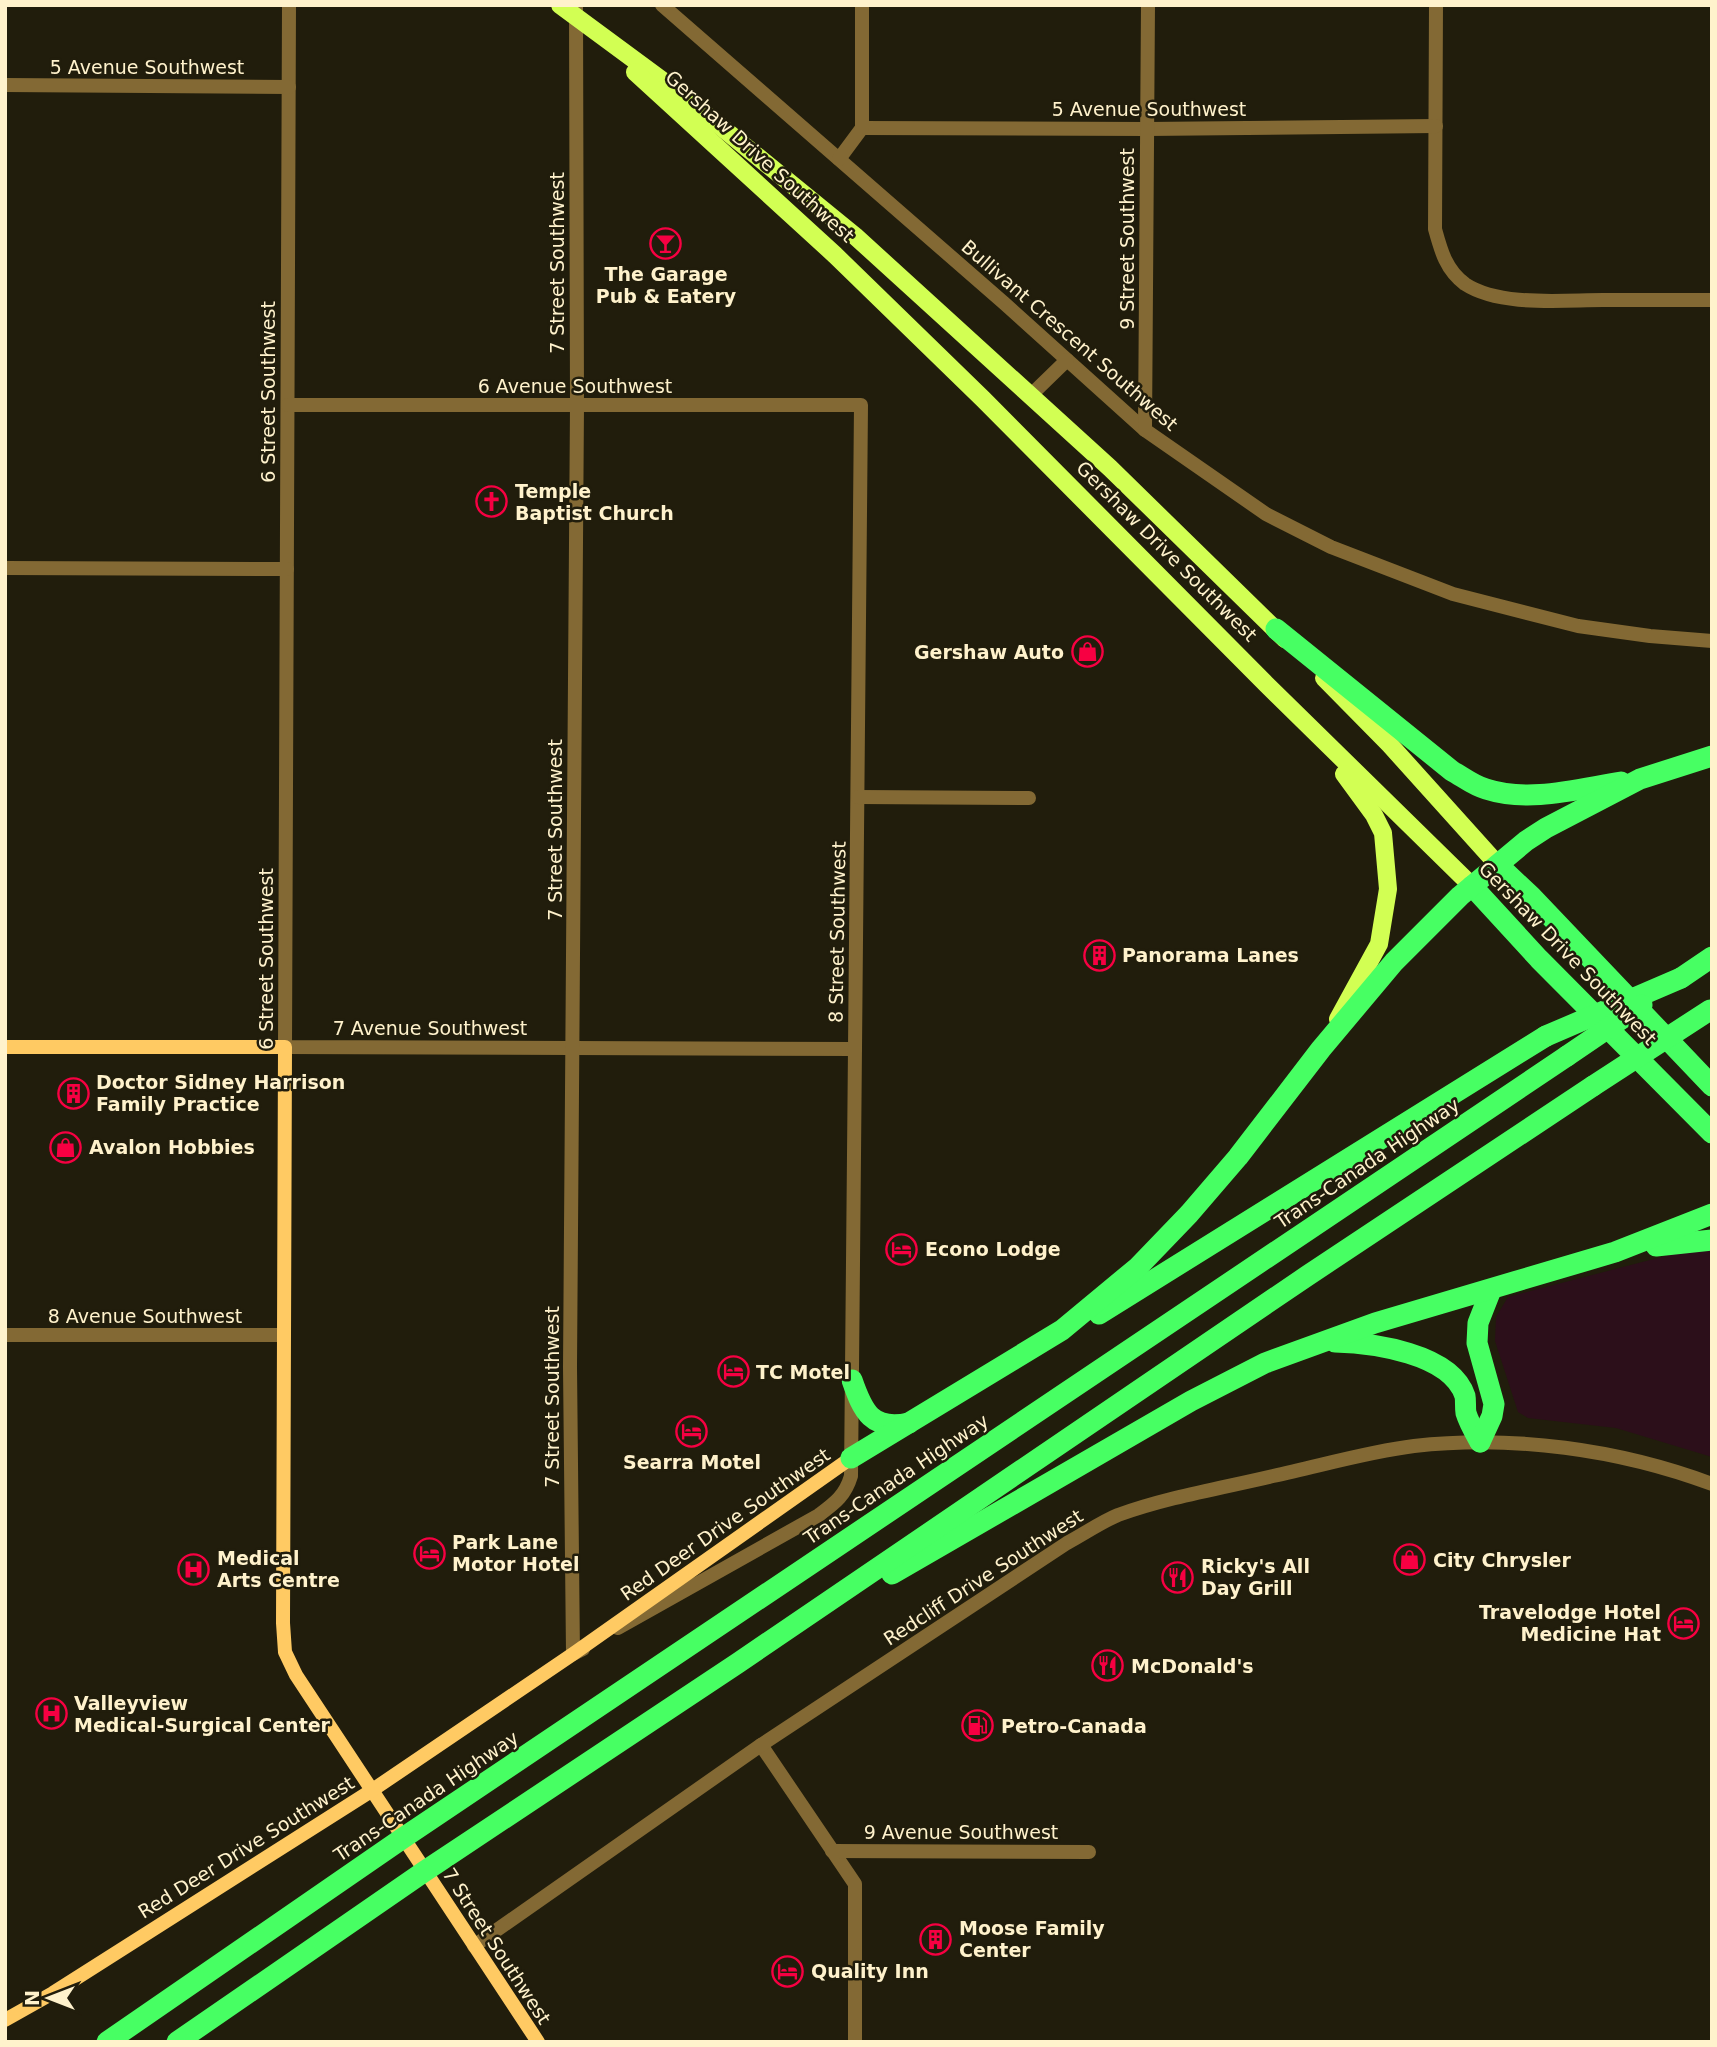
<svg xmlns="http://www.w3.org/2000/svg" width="1717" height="2047" font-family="'DejaVu Sans',sans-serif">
  <rect width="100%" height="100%" fill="#211d0c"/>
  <!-- green -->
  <polygon fill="#2c0f1a" points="1712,1246 1712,1457 1616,1428 1528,1418 1518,1412 1495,1341 1496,1317 1508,1297 1696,1248"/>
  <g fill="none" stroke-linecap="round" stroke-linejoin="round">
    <!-- street -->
    <g stroke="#836934" stroke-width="14">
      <polyline points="289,5 285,1047 855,1049"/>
      <polyline points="576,5 577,405 570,1367 573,1654 583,1649"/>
      <polyline points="662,5 1004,303 1145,430 1266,514 1331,547 1453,594 1578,626 1650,636 1712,641"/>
      <path d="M 1436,5 L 1435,229 C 1441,251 1446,270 1465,284 C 1500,307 1563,300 1603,300 C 1640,300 1676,300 1712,300"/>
      <polyline points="5,85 289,87"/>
      <polyline points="862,128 1147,129 1436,126"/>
      <polyline points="839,159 862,128 862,5"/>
      <polyline points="1031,395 1067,360"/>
      <path d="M 288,405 L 861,405 L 851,1476 C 845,1496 835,1503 819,1515 L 618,1628"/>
      <polyline points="1145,430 1148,5"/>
      <polyline points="5,568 287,569"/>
      <polyline points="858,797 1029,798"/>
      <polyline points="5,1335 284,1335"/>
      <polyline points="761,1745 855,1884 855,2042"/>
      <polyline points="832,1851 1089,1852"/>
      <path d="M 474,1946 L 761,1745 L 1067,1543 C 1084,1534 1101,1522 1118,1515 C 1168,1497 1222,1488 1273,1476 C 1320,1466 1366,1452 1414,1446 C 1513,1435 1618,1449 1712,1484"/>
    </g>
    <!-- secondary -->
    <g stroke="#ffca63" stroke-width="14">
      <polyline points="5,1047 285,1047 283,1623 285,1652 296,1675 538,2042"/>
      <polyline points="5,2020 53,1993 371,1791 573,1654 851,1458"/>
    </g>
    <!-- primary -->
    <g stroke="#d2ff53" stroke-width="18">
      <polyline points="560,5 682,95 855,236 1110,468 1285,639"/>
      <polyline points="635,72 835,255 983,399 1266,684 1472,886"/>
      <polyline points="1324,678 1390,745 1498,865"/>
      <polyline points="1338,1019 1379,944 1388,889 1383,833 1374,815 1344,774"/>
    </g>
    <!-- highway -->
    <g stroke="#47ff63" stroke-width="21">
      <path d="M 1276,629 L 1452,771 C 1463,777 1474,786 1486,789 C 1529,803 1577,789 1621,782"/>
      <polyline points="1498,865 1532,897 1712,1086"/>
      <polyline points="1472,886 1539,959 1712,1133"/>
      <polyline points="1681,978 1712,957"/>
      <polyline points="1656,1246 1712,1240"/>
      <polyline points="1099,1314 1546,1036"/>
      <path d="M 1335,1342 C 1372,1343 1451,1353 1465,1396 C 1466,1401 1465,1407 1466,1413 C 1469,1423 1475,1433 1480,1442"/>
      <path d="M 852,1380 C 863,1412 872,1431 909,1423"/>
      <polyline points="1480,1442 1492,1416 1494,1404 1477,1343 1478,1323 1491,1290"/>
      <polyline points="851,1458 1062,1330 1138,1267 1189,1214 1238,1157 1321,1049 1394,962 1460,896 1526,841 1546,828 1640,779 1712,756"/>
      <polyline points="892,1574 1191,1401 1265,1363 1375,1323 1615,1252 1712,1214"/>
      <polyline points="107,2042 403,1838 1567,1056"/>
      <polyline points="177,2042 425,1871 738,1663 1307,1276 1593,1086"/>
    </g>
    <!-- highway-bridge -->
    <g stroke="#47ff63" stroke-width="21">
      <polyline points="1546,1036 1681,978"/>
      <polyline points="1567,1056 1642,1005"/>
      <polyline points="1593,1086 1710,1010"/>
    </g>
  </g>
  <!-- icons -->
  <defs>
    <symbol id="bar-ring" viewBox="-11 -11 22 22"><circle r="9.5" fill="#211d0c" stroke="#f70042" stroke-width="1.5"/><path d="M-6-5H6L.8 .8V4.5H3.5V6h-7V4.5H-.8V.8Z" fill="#f70042"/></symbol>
    <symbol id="church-ring" viewBox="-11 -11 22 22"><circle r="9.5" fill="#211d0c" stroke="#f70042" stroke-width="1.5"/><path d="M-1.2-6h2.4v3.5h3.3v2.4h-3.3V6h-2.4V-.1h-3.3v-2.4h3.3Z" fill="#f70042"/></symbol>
    <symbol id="shop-ring" viewBox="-11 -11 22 22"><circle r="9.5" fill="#211d0c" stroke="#f70042" stroke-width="1.5"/><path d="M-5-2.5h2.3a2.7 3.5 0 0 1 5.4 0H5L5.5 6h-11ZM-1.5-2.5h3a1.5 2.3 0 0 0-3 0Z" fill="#f70042"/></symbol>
    <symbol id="building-ring" viewBox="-11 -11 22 22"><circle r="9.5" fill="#211d0c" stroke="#f70042" stroke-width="1.5"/><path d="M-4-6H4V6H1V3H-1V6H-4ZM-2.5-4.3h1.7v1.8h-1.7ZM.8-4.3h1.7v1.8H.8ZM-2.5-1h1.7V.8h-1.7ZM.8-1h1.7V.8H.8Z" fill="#f70042"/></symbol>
    <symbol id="hotel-ring" viewBox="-11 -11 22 22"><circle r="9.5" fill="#211d0c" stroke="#f70042" stroke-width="1.5"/><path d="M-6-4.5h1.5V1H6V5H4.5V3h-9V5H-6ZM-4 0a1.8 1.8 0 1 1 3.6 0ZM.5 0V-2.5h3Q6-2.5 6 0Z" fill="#f70042"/></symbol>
    <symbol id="hospital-ring" viewBox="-11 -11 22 22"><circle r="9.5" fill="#211d0c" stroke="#f70042" stroke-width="1.5"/><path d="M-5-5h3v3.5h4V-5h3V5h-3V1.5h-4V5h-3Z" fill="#f70042"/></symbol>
    <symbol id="restaurant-ring" viewBox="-11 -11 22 22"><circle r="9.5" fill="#211d0c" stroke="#f70042" stroke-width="1.5"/><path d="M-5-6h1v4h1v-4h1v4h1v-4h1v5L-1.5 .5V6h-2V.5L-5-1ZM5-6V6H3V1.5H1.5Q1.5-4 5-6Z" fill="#f70042"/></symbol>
    <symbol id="fuel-ring" viewBox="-11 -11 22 22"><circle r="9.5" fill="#211d0c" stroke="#f70042" stroke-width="1.5"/><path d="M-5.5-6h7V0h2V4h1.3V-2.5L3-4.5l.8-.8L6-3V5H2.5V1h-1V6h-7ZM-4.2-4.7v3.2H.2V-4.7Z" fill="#f70042"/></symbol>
  </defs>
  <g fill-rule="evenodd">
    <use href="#bar-ring" x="648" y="226" width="35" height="35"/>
    <use href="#church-ring" x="474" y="484" width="35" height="35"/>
    <use href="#shop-ring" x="1070" y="634" width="35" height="35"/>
    <use href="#building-ring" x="1082" y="938" width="35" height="35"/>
    <use href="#building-ring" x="56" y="1076" width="35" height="35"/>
    <use href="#shop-ring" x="48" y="1130" width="35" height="35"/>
    <use href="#hotel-ring" x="884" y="1232" width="35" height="35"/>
    <use href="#hotel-ring" x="716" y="1354" width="35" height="35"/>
    <use href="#hotel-ring" x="674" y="1414" width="35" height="35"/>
    <use href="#hotel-ring" x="412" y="1536" width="35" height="35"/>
    <use href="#shop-ring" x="1392" y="1542" width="35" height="35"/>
    <use href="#hospital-ring" x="176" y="1552" width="35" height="35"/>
    <use href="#restaurant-ring" x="1160" y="1560" width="35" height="35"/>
    <use href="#hotel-ring" x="1666" y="1606" width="35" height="35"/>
    <use href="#restaurant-ring" x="1090" y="1648" width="35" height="35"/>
    <use href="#hospital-ring" x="34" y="1696" width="35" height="35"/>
    <use href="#fuel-ring" x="960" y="1708" width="35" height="35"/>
    <use href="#building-ring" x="918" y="1922" width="35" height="35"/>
    <use href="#hotel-ring" x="770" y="1954" width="35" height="35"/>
  </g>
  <g text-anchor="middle" stroke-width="5" stroke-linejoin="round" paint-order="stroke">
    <!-- street labels -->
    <g font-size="19" fill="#fff2cc" stroke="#211d0c">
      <text x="147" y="74">5 Avenue Southwest</text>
      <text x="1149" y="116">5 Avenue Southwest</text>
      <text transform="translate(760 156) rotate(42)" y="7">Gershaw Drive Southwest</text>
      <text transform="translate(1127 239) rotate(-90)" y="7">9 Street Southwest</text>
      <text transform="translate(557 263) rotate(-90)" y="7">7 Street Southwest</text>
      <text transform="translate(1070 335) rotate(41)" y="7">Bullivant Crescent Southwest</text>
      <text x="575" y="393">6 Avenue Southwest</text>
      <text transform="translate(268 392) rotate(-90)" y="7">6 Street Southwest</text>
      <text transform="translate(1167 551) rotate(45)" y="7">Gershaw Drive Southwest</text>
      <text transform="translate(555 830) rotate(-90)" y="7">7 Street Southwest</text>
      <text transform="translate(837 932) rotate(-89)" y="7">8 Street Southwest</text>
      <text transform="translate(1568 953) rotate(46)" y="7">Gershaw Drive Southwest</text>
      <text transform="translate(266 959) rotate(-90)" y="7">6 Street Southwest</text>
      <text x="430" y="1035">7 Avenue Southwest</text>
      <text transform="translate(1367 1163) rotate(-34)" y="7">Trans-Canada Highway</text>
      <text x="145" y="1323">8 Avenue Southwest</text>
      <text transform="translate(552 1397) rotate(-90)" y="7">7 Street Southwest</text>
      <text transform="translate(896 1479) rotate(-34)" y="7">Trans-Canada Highway</text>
      <text transform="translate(725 1524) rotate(-35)" y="7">Red Deer Drive Southwest</text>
      <text transform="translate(983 1577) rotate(-33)" y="7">Redcliff Drive Southwest</text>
      <text transform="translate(426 1796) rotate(-34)" y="7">Trans-Canada Highway</text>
      <text x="961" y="1839">9 Avenue Southwest</text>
      <text transform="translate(246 1847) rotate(-32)" y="7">Red Deer Drive Southwest</text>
      <text transform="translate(497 1946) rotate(57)" y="7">7 Street Southwest</text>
    </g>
    <!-- poi labels -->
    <g font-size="19" font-weight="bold" fill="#fff2cc" stroke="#211d0c" text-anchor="start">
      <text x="666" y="281" text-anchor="middle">The Garage<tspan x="666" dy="22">Pub &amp; Eatery</tspan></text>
      <text x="515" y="498">Temple<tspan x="515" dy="22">Baptist Church</tspan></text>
      <text x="1064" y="659" text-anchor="end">Gershaw Auto</text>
      <text x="1122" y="962">Panorama Lanes</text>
      <text x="96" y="1089">Doctor Sidney Harrison<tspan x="96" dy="22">Family Practice</tspan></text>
      <text x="89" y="1154">Avalon Hobbies</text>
      <text x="925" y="1256">Econo Lodge</text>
      <text x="756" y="1379">TC Motel</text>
      <text x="692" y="1469" text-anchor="middle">Searra Motel</text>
      <text x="452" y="1549">Park Lane<tspan x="452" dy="22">Motor Hotel</tspan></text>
      <text x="217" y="1565">Medical<tspan x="217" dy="22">Arts Centre</tspan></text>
      <text x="1433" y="1567">City Chrysler</text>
      <text x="1201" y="1573">Ricky's All<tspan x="1201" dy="22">Day Grill</tspan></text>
      <text x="1661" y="1619" text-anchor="end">Travelodge Hotel<tspan x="1661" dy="22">Medicine Hat</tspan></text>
      <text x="1131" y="1673">McDonald's</text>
      <text x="74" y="1710">Valleyview<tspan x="74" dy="22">Medical-Surgical Center</tspan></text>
      <text x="1001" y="1733">Petro-Canada</text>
      <text x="959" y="1935">Moose Family<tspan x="959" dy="22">Center</tspan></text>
      <text x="811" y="1978">Quality Inn</text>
    </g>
  </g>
  <!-- border -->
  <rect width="1717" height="2047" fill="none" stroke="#fff2cc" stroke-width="14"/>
  <!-- north arrow -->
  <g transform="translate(49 1998) rotate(270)" stroke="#211d0c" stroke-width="5" paint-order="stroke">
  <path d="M0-5L12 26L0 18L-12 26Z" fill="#fff2cc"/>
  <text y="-10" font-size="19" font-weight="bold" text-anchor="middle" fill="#fff2cc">N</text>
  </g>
</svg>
